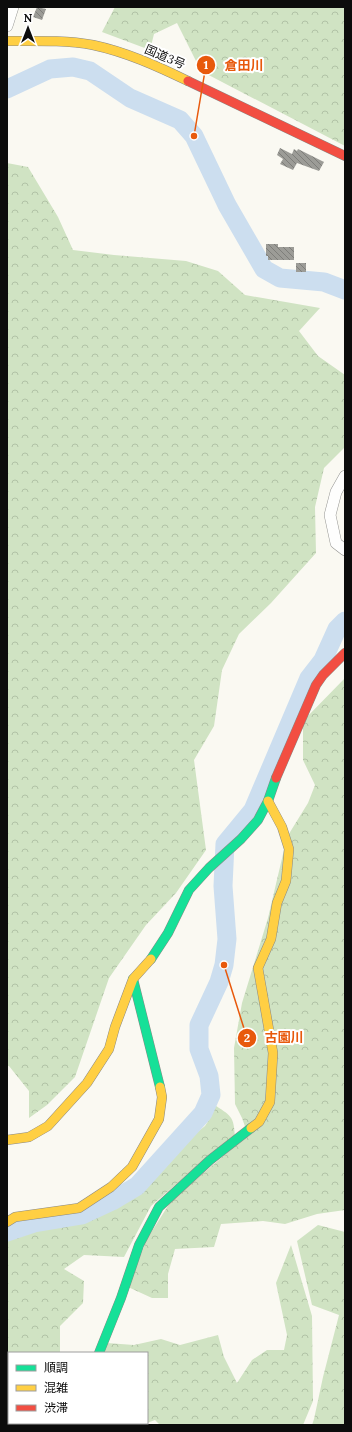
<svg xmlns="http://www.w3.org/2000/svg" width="352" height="1432" font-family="Lora,'Noto Sans JP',serif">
  <defs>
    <pattern id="forest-crowns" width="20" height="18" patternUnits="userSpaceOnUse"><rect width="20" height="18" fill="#d0e3c3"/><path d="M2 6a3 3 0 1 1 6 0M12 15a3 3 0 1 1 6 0" fill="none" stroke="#b1c2a6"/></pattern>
    <pattern id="building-back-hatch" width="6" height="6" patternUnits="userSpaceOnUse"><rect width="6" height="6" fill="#9c9c97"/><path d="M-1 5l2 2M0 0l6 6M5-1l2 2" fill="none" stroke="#7e7e7a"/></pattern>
  </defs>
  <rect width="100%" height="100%" fill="#faf9f2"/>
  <!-- forest -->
  <g fill="url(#forest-crowns)">
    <polygon points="115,7 345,7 345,146 201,71 177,23 154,34 150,50 102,32"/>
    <polygon points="7,163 28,167 58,217 73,250 114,255 186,261 218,271 245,295 320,308 299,331 318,356 345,375 345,447 324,468 315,507 316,553 271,603 239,634 222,670 214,726 194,760 206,850 176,893 146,925 109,978 75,1077 47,1105 29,1118 29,1091 9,1066 7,1066"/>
    <polygon points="345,678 345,1210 317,1214 285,1224 263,1221 221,1224 214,1247 175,1249 168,1274 168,1298 152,1298 128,1287 147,1239 171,1201 248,1135 242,1118 235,1104 234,1048 242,1003 268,918 287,837 308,803 315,785 303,760 303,721"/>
    <path d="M 213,1104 C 231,1116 234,1115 235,1138 L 205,1159 L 151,1206 L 124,1257 L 84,1255 L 64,1269 L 84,1281 L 83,1303 L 60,1326 L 60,1353 L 9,1353 L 9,1423 L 89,1423 L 90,1425 L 7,1425 L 7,1230 L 21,1223 L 90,1210 L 119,1195 L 205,1126 L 212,1115 Z"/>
    <polygon points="318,1225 345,1232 345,1425 312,1425 314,1419 323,1377 339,1315 312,1305 297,1241"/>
    <polygon points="291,1245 312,1316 313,1401 303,1425 160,1425 155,1420 147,1423 147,1353 102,1353 107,1343 134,1345 161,1339 180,1345 218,1335 224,1357 237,1383 252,1360 267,1350 284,1350 287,1335 276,1283"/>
    <polygon points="99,1423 146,1423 139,1425 101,1425"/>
  </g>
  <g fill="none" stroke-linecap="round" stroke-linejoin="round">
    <!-- river -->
    <g stroke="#ccdeef" stroke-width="19">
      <polyline points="7,89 50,69 73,67 90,71 130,98 180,120 194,136 227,205 264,269 280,278 324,282 345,290"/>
      <polyline points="7,1232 34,1223 82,1215 112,1201 137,1186 203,1113 211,1095 209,1076 199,1049 199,1025 219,982 224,965 227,939 223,886 225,844 253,810 309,678 323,660 337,629 345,621"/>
    </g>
  </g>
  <!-- building -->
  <g fill="url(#building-back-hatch)">
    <polygon points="37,7 46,9 42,20 33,17"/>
    <polygon points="280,148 292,154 294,149 297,151 298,149 324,162 319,171 297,163 293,170 280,164 283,159 277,155"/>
    <polygon points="266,244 278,244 278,247 294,247 294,260 268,260 268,256 266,256"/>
    <rect x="296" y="263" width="10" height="9"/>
  </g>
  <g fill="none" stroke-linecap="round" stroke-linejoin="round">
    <defs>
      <g id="street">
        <polyline points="7,26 13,7"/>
        <polyline points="345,476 336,492 330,515 336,543 345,550"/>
        <polyline points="105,1423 106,1425"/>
      </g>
      <g id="fast">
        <polyline points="151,959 168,933 189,890 209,868 241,839 258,820 268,801 276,778"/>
        <polyline points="133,979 160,1087"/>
        <polyline points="99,1353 121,1298 139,1245 159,1207 210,1160 251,1128"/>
      </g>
      <g id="slow">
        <path d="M 7,41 C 36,41 65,40 93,45 C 126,52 157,66 188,81"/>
        <polyline points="251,1128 259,1122 270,1102 273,1053 258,968 271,939 277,903 286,881 289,849 282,827 268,801"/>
        <polyline points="7,1140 29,1137 48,1126 87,1083 109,1049 115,1027 133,979 151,959"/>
        <polyline points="7,1222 15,1217 79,1208 111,1187 132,1167 159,1119 162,1097 160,1087"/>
      </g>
      <g id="jam">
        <polyline points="188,81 345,156"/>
        <polyline points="276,778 316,685 323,675 345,653"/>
      </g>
    </defs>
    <!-- street casing -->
    <use href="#street" stroke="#939390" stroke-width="12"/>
    <!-- fast casing -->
    <use href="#fast" stroke="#8a8986" stroke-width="10"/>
    <!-- slow casing -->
    <use href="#slow" stroke="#8a8986" stroke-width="10"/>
    <!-- jam casing -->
    <use href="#jam" stroke="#8a8986" stroke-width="10"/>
    <!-- street -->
    <use href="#street" stroke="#fefefd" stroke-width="11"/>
    <!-- fast -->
    <use href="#fast" stroke="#16e098" stroke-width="9"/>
    <!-- slow -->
    <use href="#slow" stroke="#ffcf43" stroke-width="9"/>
    <!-- jam -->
    <use href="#jam" stroke="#f24e42" stroke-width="9"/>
  </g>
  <g text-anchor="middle" stroke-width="4" stroke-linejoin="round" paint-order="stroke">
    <!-- street labels -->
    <g font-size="12" fill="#0c0c0c" stroke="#fff">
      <text transform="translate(165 57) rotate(23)" y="4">国道3号</text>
    </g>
  </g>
  <!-- callouts -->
  <path fill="none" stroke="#e8590c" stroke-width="1.5" d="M194 136L206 65M224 965L247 1038"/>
  <g fill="#e8590c" stroke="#fff" stroke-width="1.5">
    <circle cx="194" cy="136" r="4"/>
    <circle cx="224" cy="965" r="4"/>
    <circle cx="206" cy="65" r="10"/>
    <circle cx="247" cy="1038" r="10"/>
  </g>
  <g font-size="12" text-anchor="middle" font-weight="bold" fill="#fff">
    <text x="206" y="69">1</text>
    <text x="247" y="1042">2</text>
  </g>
  <g font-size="13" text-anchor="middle" font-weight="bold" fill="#e8590c" stroke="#fff" stroke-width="4" stroke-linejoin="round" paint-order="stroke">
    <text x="244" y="70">倉田川</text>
    <text x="284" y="1042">古園川</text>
  </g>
  <!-- border -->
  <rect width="352" height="1432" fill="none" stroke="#0c0c0c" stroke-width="16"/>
  <!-- legend -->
  <rect x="8" y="1352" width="140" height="72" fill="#ffffff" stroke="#9e9e9e"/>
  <rect x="16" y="1365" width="20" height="6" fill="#16e098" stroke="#9e9e9e"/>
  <text x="44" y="1372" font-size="12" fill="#0c0c0c">順調</text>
  <rect x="16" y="1385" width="20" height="6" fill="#ffcf43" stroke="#9e9e9e"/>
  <text x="44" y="1392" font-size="12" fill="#0c0c0c">混雑</text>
  <rect x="16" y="1405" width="20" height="6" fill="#f24e42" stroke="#9e9e9e"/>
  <text x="44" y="1412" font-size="12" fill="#0c0c0c">渋滞</text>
  <!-- north arrow -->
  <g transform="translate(28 28)" stroke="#ffffff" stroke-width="3" paint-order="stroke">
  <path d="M0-3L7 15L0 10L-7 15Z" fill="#0c0c0c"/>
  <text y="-6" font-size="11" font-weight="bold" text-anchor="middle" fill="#0c0c0c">N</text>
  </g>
</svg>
